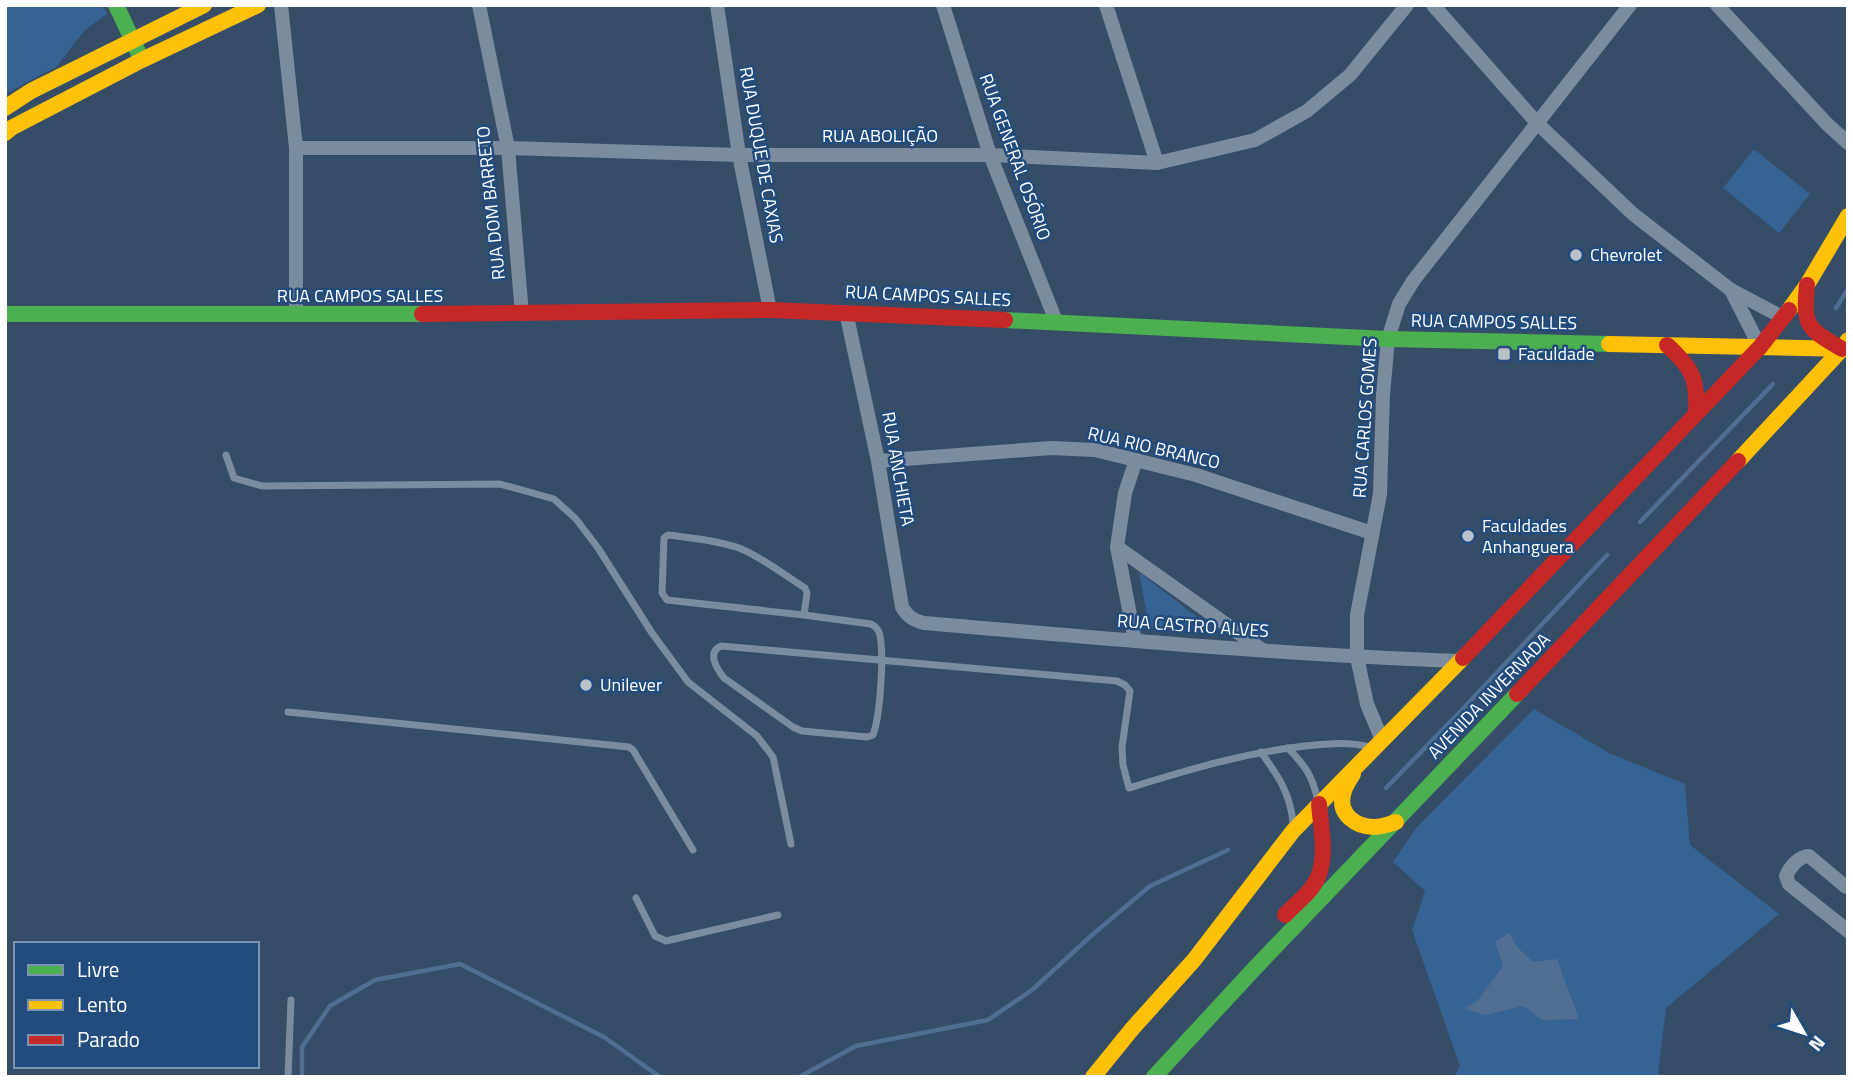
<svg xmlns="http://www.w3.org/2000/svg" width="1853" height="1082" font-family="'Titillium Web',sans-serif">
  <rect width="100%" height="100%" fill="#364d68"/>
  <!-- green -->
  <g fill="#356393">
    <polygon points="5,5 103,5 107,14 85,30 56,67 5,94"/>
    <polygon points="1754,149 1810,194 1779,233 1723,188"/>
    <polygon points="1139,572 1215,631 1149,628"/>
    <polygon points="1534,709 1609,753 1685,784 1690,845 1779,914 1666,1008 1658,1073 1664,1077 1454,1077 1460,1066 1412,930 1425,891 1393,862 1417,827"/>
  </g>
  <!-- water -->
  <polygon fill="#4f6e91" points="1509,933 1518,948 1533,962 1557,959 1579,1019 1542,1020 1523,1006 1485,1015 1465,1009 1479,999 1503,966 1495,942"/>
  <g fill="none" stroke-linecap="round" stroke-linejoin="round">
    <!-- stream -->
    <g stroke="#4f6e91" stroke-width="4.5">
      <polyline points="1836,308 1848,289"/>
      <polyline points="1640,522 1773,384"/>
      <polyline points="1386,788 1458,714 1607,555"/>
      <polyline points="302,1077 302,1047 330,1006 375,980 460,964 604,1037 660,1077"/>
      <polyline points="799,1077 856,1046 988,1020 1032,990 1092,935 1150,886 1228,850"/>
    </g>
    <!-- lane -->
    <g stroke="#7b8c9f" stroke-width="7">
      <polyline points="226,455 234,478 262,486 500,484 554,499 576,519 598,548 652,633 688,682 757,736 773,757 791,844"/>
      <path d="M 804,615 L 807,593 L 805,588 C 784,575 762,557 739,548 C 716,540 691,538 668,535 L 664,538 L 662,593 L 667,600 L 804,615 L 871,624 C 876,627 876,627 879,632 C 885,650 880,717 873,735 L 867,737 L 802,731 L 793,727 L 724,678 C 716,668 707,652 721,646 L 1117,681 L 1125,685 L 1130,691 L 1122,747 L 1123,765 L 1129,788 C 1188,770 1243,753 1305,746 C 1327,744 1347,741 1370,747"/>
      <polyline points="288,712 629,747 633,750 693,850"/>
      <path d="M 1288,748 C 1306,767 1312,775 1318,801"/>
      <path d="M 1261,752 C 1278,776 1291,794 1293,824"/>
      <polyline points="636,898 655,936 666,941 778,915"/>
      <polyline points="288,1077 291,1000"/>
    </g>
    <!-- street -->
    <g stroke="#7b8c9f" stroke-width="14">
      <polyline points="281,5 296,148 296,315"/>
      <polyline points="479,5 508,148 522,314"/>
      <polyline points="717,5 739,155 770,310"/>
      <polyline points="943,5 990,155 1056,321"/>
      <polyline points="1106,5 1157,163"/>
      <polyline points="1433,5 1537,123 1633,214 1731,290 1784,318"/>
      <polyline points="1717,5 1827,124 1848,143"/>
      <polyline points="296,148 508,148 739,155 990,155 1157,163 1255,140 1307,111 1350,75 1407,5"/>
      <polyline points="1731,290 1760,347"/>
      <path d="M 846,312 L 878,461 L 902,607 C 908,617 913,620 924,623 C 1102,638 1281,655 1460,661"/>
      <polyline points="878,461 1051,448 1095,450 1196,475 1372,533"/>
      <polyline points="1117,547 1261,649"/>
      <polyline points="1135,641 1117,547 1125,493 1136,460"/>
      <polyline points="1382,740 1367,704 1357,657 1357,615 1380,494 1383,395 1388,339 1399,304 1413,281 1630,5"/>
      <path d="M 1846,887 L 1809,856 C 1799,856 1790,867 1786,876 L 1789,884 L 1848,931"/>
    </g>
    <!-- fast -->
    <g stroke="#4caf50" stroke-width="16">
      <polyline points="116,5 139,54"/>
      <polyline points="5,314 422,314"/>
      <polyline points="1005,320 1388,339 1609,344"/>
      <polyline points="1154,1077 1254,969 1517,694"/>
    </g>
    <!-- slow -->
    <g stroke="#ffc107" stroke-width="16">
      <polyline points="5,108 31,91 204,5"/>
      <polyline points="5,133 11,128 142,60 258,5"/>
      <polyline points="1789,310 1807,285 1848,216"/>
      <polyline points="1609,344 1847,349"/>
      <polyline points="1738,461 1842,349 1848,340"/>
      <path d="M 1353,774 C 1349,781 1344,787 1343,795 C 1338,814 1356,827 1374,827 C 1381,827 1389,824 1396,822"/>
      <polyline points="1093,1077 1132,1029 1194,960 1293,831 1463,658"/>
    </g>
    <!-- jam -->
    <g stroke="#c62828" stroke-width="16">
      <path d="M 1807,285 C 1803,327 1807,328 1842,349"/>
      <polyline points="422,314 770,310 1005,320"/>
      <path d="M 1667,345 C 1692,368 1698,378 1696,413"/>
      <polyline points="1463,658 1760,347 1789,310"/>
      <polyline points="1517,694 1738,461"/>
      <path d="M 1285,915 C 1296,903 1312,892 1318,877 C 1327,855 1321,827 1319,804"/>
    </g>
  </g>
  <!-- markers -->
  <g fill="#b9c1ca" stroke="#214c7d" stroke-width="2.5">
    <circle cx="1576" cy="255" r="7"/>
    <rect x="1497" y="347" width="14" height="14" rx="3.5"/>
    <circle cx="1468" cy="536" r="7"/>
    <circle cx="586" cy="685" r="7"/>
  </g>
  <g text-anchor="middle" stroke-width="5" stroke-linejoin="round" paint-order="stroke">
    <!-- street labels -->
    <g font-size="18" fill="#fff" stroke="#214c7d">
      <text x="880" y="142">RUA ABOLIÇÃO</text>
      <text transform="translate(761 155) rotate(80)" y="6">RUA DUQUE DE CAXIAS</text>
      <text transform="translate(1015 157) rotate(70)" y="6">RUA GENERAL OSÓRIO</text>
      <text transform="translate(491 203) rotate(-96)" y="6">RUA DOM BARRETO</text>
      <text x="360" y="302">RUA CAMPOS SALLES</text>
      <text transform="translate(928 296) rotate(3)" y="6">RUA CAMPOS SALLES</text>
      <text transform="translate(1494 322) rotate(1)" y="6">RUA CAMPOS SALLES</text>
      <text transform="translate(1365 418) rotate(-86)" y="6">RUA CARLOS GOMES</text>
      <text transform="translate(1154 448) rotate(13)" y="6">RUA RIO BRANCO</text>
      <text transform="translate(898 469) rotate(80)" y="6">RUA ANCHIETA</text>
      <text transform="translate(1193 626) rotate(4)" y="6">RUA CASTRO ALVES</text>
      <text transform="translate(1489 696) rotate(-46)" y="6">AVENIDA INVERNADA</text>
    </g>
    <!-- poi labels -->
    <g font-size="18" fill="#fff" stroke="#214c7d" text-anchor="start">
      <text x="1590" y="261">Chevrolet</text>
      <text x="1518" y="360">Faculdade</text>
      <text x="1482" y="532">Faculdades<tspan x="1482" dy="21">Anhanguera</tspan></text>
      <text x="600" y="691">Unilever</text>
    </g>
  </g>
  <!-- border -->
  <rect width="1853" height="1082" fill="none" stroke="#ffffff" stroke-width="14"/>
  <!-- legend -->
  <rect x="14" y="942" width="245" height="126" fill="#214c7d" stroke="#7a94b1" stroke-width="2"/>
  <rect x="28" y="965" width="35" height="10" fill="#4caf50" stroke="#7a94b1" stroke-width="2"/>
  <text x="77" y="977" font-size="21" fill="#ffffff">Livre</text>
  <rect x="28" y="1000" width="35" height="10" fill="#ffc107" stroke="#7a94b1" stroke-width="2"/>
  <text x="77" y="1012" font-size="21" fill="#ffffff">Lento</text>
  <rect x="28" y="1035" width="35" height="10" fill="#c62828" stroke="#7a94b1" stroke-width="2"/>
  <text x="77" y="1047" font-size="21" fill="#ffffff">Parado</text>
  <!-- north arrow -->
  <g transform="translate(1804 1033) rotate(129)" stroke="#214c7d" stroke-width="5" paint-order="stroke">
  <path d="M0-5L12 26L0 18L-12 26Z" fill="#ffffff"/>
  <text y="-10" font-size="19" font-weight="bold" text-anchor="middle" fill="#ffffff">N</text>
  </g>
</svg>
